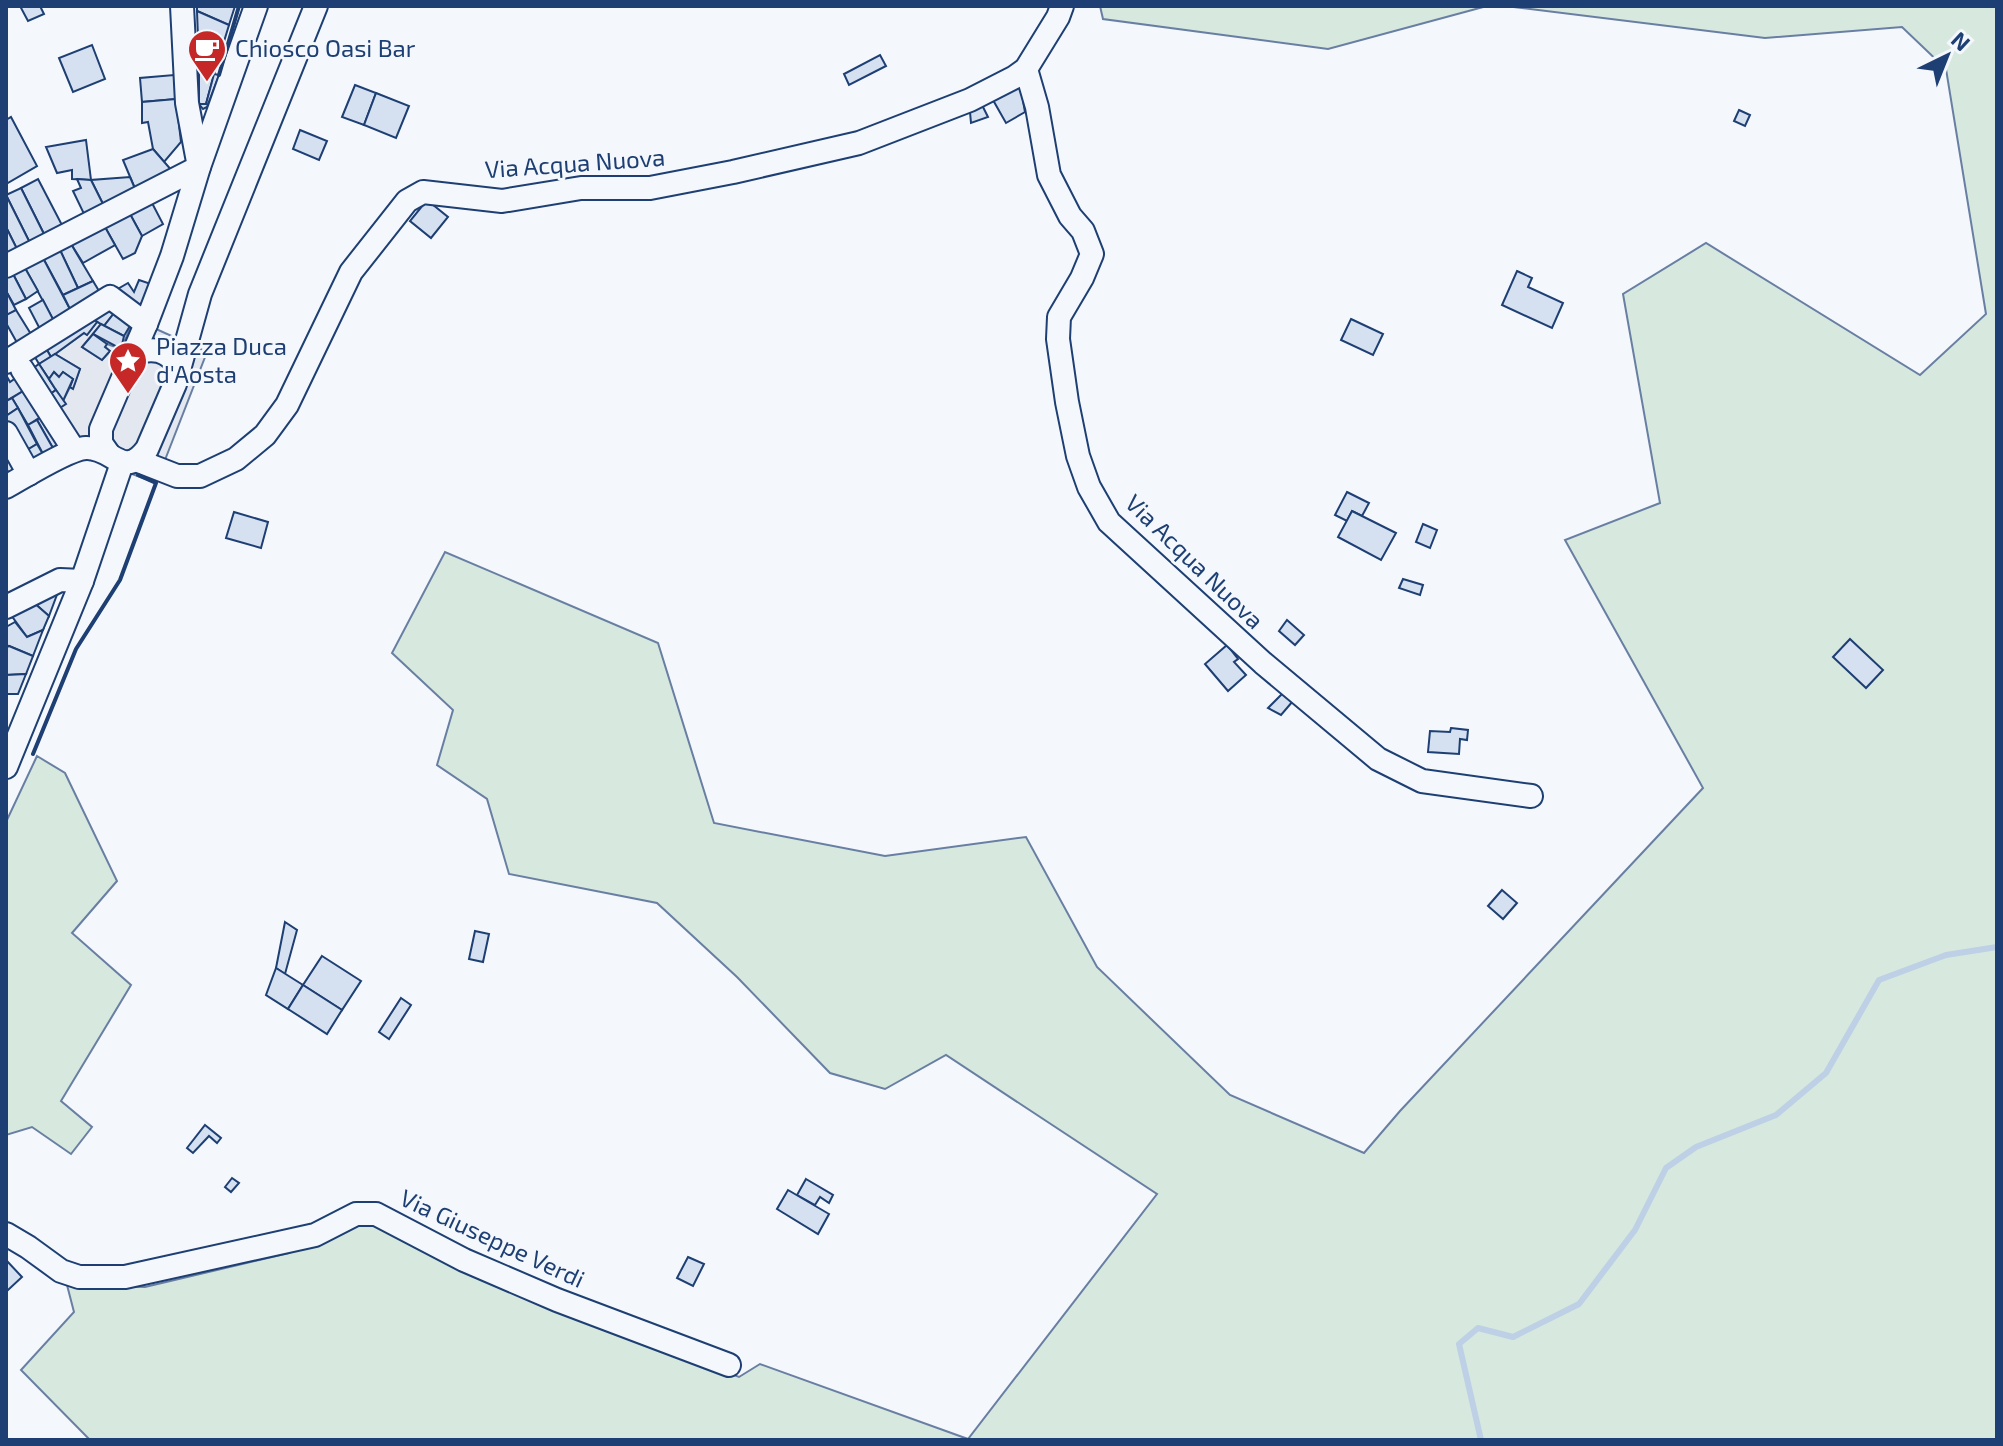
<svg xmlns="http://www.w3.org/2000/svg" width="2003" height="1446" font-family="'Exo 2',sans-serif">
  <rect width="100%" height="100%" fill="#f4f7fb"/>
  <!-- green -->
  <g fill="#d7e8df" stroke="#687fa3" stroke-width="2">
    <polygon points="1100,6 1487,6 1328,49 1103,19"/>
    <polygon points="1505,6 1997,6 1997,1440 90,1440 21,1370 74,1312 67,1285 145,1287 289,1253 355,1220 372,1220 551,1306 739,1377 760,1364 968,1439 1157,1194 946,1055 885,1089 830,1073 737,977 657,903 509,874 487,799 437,765 453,710 392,653 445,552 658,643 714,823 885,856 1026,837 1097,967 1230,1095 1364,1153 1400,1111 1703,788 1565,540 1660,503 1623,294 1706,243 1920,375 1986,314 1946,69 1902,27 1765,38"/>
    <polygon points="37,756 65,773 117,881 72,933 131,985 61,1101 92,1127 71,1154 32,1127 6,1135 6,822"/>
  </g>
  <!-- parking -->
  <polygon fill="#e3e8f0" stroke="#687fa3" stroke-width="2" points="134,319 207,352 156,483 97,461 51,414 63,401 70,387 73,388 80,369 55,354 84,333 87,335 97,322 101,324 82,347 102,360 110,351 105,347 107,344 121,349"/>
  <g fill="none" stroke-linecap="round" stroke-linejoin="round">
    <!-- stream -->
    <polyline stroke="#bed0e5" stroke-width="6" points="1481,1440 1459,1344 1478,1328 1513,1337 1579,1304 1635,1230 1666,1168 1696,1147 1776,1115 1826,1073 1879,980 1946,955 1997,947"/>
  </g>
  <!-- building -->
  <g fill="#d5e0f0" stroke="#1d3f73" stroke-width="2">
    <polygon points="20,6 40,6 44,14 28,21"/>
    <polygon points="197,6 235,6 229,25 197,11"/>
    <polygon points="197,11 229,25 215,71 199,66"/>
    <polygon points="92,45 105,79 73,92 59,58"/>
    <polygon points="880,55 886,66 849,85 844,74"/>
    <polygon points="199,66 215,71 206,104 199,104"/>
    <polygon points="214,74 219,75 207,107 203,109 199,104 206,104"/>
    <polygon points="174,75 176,99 142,102 140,78"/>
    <polygon points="355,85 376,93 364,125 342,117"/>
    <polygon points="1016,86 1021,89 1025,112 1006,123 993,100"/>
    <polygon points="376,93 409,106 396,138 364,125"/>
    <polygon points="176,99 181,142 164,162 153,149 148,122 142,123 142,102"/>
    <polygon points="982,105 988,117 971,123 970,112"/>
    <polygon points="1739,110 1750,115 1745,126 1734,121"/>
    <polygon points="11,117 37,166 6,184 6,120"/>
    <polygon points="300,130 327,141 319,160 293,149"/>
    <polygon points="86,140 91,180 72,179 72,170 57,173 46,147"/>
    <polygon points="153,149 173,172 136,191 123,160"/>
    <polygon points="130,177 136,191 104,206 91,180"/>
    <polygon points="38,179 63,227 45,236 21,188"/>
    <polygon points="77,179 91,180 104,206 85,216 73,191 81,188"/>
    <polygon points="21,188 45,236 30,243 6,195"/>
    <polygon points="6,195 30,243 17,249 6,227"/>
    <polygon points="427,200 448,217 431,238 410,221"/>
    <polygon points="152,203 163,224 142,236 130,214"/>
    <polygon points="130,214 142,236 135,253 123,259 105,227"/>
    <polygon points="6,227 17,249 6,255"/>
    <polygon points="105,227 115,245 83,263 71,244"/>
    <polygon points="71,244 93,281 78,288 60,250"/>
    <polygon points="60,250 78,288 63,295 43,258"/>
    <polygon points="43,258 72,313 55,323 25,268"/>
    <polygon points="25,268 38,291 26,299 13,274"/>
    <polygon points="1517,271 1532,278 1528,287 1563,303 1552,328 1502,305"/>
    <polygon points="13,274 26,299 14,305 6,291 6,278"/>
    <polygon points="139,280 151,284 136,314 111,293 128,283 134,292"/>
    <polygon points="93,281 102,296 72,313 63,295"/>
    <polygon points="6,291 16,310 6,316"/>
    <polygon points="43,300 55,323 41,331 29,308"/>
    <polygon points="112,303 118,308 104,326 90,317"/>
    <polygon points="118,308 134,319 124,336 104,326"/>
    <polygon points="16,310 34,339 20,348 6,323 6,315"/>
    <polygon points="90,317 97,322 87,335 84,333 51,357 44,345"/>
    <polygon points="1351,319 1383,334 1373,355 1341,340"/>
    <polygon points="101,324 124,336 121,349 93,334"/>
    <polygon points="93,334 107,344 105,347 110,351 102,360 82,347"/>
    <polygon points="44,345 51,357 39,364 32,352"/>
    <polygon points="55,354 80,369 73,389 70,387 73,379 63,372 59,377 54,372 49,379 39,364"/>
    <polygon points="39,364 56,390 46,397 29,371"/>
    <polygon points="54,372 59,377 63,372 73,379 63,401 49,379"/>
    <polygon points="6,375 10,382 20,375 28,388 6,401"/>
    <polygon points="28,388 45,414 28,425 12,398"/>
    <polygon points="56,390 66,404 55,411 46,397"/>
    <polygon points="12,398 18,408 6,416 6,401"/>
    <polygon points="18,408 37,444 22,453 6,424 6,416"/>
    <polygon points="45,414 64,444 54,450 37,420"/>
    <polygon points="37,420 54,450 44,456 28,425"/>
    <polygon points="37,444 44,456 29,465 22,453"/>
    <polygon points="14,455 21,469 10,475 6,468 6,460"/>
    <polygon points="1347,492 1369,503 1362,516 1352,511 1347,521 1335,515"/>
    <polygon points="1352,511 1396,533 1381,560 1338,537"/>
    <polygon points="234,512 268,522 261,548 226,538"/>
    <polygon points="1423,524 1437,530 1430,548 1416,542"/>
    <polygon points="1403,579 1423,585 1420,595 1399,588"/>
    <polygon points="58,592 49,616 33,602"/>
    <polygon points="33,602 49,616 43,630 27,637 11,615"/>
    <polygon points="1287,620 1304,635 1295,645 1279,631"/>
    <polygon points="15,622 27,637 43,630 33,656 9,646 6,648 6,627"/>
    <polygon points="1850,639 1883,670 1866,688 1833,657"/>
    <polygon points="1227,645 1238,659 1234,662 1246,675 1228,691 1205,664"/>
    <polygon points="9,646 33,656 26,674 6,675 6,648"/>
    <polygon points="26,674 18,694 6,694 6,675"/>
    <polygon points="1284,692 1293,701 1281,715 1268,708"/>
    <polygon points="1451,728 1468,730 1467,740 1460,739 1459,754 1428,752 1430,731 1450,732"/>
    <polygon points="1502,890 1517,903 1503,919 1488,906"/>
    <polygon points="285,922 297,930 285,974 276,968"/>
    <polygon points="475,931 489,934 483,962 469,959"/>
    <polygon points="322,956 361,981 342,1010 303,985"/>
    <polygon points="276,968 303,985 288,1009 266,995"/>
    <polygon points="303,985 342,1010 327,1034 288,1009"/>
    <polygon points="401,998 411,1005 389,1039 379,1032"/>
    <polygon points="205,1125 221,1138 217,1143 209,1136 193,1153 187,1148"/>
    <polygon points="232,1178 239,1183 231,1192 225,1187"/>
    <polygon points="806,1179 833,1195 829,1203 820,1197 815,1205 797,1195"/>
    <polygon points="788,1190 829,1214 818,1234 777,1209"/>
    <polygon points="688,1257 704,1264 693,1286 677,1278"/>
    <polygon points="6,1260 22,1277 8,1290 6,1287"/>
  </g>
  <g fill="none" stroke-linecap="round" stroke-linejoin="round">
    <defs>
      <g id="minor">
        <polyline points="1026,69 1037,107 1049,175 1070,216 1083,231 1092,254 1082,278 1059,317 1058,339 1067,402 1078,456 1089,487 1109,522 1263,663 1378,759 1422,781 1531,796"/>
        <polyline points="6,266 199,167 187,103 182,6"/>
        <path d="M 134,353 C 155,347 165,350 180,366"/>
        <polyline points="6,362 110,297 146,324"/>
        <polyline points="22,369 74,450"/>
        <polyline points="6,433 29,474"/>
        <polyline points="108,453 101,443 101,429 146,324 172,256 199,167 256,6"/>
        <polyline points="136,460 177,476 200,476 236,459 265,435 287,405 351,272 407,201 423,192 502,201 581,188 650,188 733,172 859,143 970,100 1015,77 1026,69 1058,17 1062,6"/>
        <path d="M 6,487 C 24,477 68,449 86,448 C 113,447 123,480 147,449 L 175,384 L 200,294 L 316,6"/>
        <polyline points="6,607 60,580 82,581"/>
        <polyline points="6,767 82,581 122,463"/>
        <polyline points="6,1234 28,1247 61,1271 79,1277 125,1277 315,1235 356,1214 376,1214 464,1260 557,1300 729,1365"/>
      </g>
    </defs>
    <!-- minor casing -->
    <use href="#minor" stroke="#1d3f73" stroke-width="26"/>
    <!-- minor -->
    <use href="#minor" stroke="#f4f7fb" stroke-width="22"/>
    <!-- wall -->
    <g stroke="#1d3f73" stroke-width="4">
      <polyline points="219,75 239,6"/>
      <polyline points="33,754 76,649 120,580 156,483 138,475"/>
    </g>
  </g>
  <!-- icons -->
  <defs>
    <symbol id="cafe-pin" viewBox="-11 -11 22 30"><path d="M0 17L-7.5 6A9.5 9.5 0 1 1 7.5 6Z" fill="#c62828" stroke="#f4f7fb"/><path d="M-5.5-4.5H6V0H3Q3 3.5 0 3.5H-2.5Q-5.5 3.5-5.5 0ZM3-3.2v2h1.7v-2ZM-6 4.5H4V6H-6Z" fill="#fff"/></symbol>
    <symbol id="sight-pin" viewBox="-11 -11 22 30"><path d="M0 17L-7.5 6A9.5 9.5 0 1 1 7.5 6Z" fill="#c62828" stroke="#f4f7fb"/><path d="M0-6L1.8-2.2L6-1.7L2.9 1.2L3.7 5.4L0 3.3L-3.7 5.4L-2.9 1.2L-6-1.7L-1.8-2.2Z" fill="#fff"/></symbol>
  </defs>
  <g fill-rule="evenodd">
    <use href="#cafe-pin" x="185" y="27" width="44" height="60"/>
    <use href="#sight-pin" x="106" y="339" width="44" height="60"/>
  </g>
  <g text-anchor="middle" stroke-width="6" stroke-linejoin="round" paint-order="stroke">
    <!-- poi labels -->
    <g font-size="24" fill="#1d3f73" stroke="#f4f7fb" text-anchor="start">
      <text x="235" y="57">Chiosco Oasi Bar</text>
      <text x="156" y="355">Piazza Duca<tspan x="156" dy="28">d'Aosta</tspan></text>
    </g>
    <!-- street labels -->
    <g font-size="24" fill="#1d3f73" stroke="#f4f7fb">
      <text transform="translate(575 164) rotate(-4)" y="8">Via Acqua Nuova</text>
      <text transform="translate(1194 562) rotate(44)" y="8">Via Acqua Nuova</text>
      <text transform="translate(492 1239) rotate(25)" y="8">Via Giuseppe Verdi</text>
    </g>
  </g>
  <!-- border -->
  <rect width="2003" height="1446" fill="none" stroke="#1d3f73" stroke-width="16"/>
  <!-- north arrow -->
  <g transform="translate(1947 56) rotate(43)" stroke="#f4f7fb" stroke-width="6" paint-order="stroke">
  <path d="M0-6L14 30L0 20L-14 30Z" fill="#1d3f73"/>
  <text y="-12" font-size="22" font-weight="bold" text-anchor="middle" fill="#1d3f73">N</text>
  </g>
</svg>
